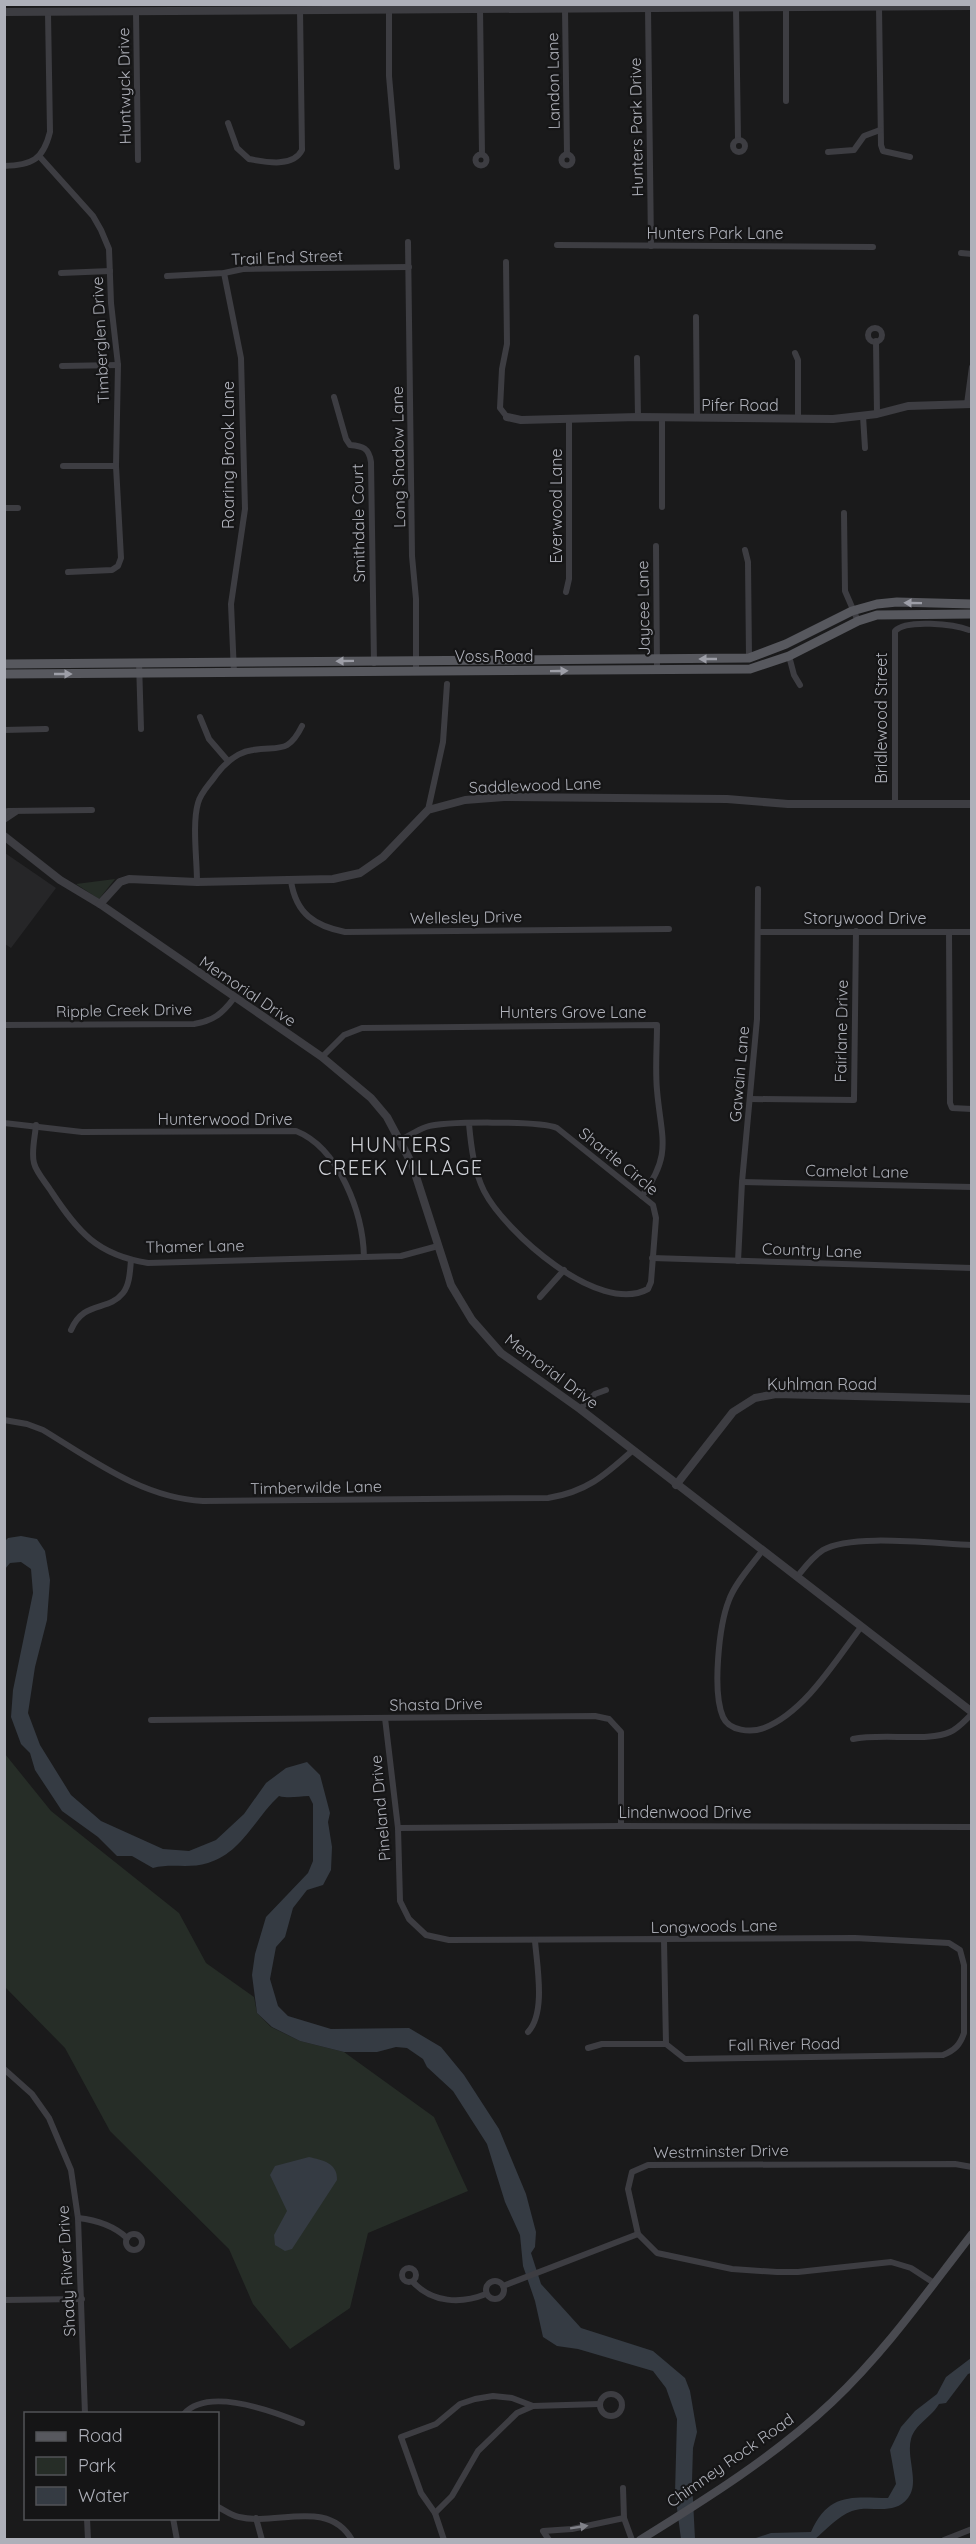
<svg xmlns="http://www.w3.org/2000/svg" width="976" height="2544" font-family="Quicksand,sans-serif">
  <rect width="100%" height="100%" fill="#1a1a1b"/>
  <!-- built -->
  <polygon fill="#262628" points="5,853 56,888 11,948 5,944"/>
  <!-- green -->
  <g fill="#262d27">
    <polygon points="115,879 99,899 76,884"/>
    <polygon points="5,1754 51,1811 179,1913 206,1963 254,1997 257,2013 271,2027 300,2041 344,2052 434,2117 468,2191 368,2233 350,2308 290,2349 253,2304 229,2249 110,2131 65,2048 5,1987"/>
  </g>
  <!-- water -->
  <g fill="#353b43">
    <path d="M 21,1536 L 37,1539 L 45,1551 L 50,1580 L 47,1620 L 35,1667 L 28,1713 L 40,1745 L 71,1795 L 101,1821 L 163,1849 L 189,1851 L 216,1840 L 244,1814 L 266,1783 L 286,1768 L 307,1762 L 320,1775 L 330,1813 L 328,1822 L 332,1847 L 331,1870 L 323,1885 L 307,1890 L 293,1908 L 285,1937 L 276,1947 L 270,1979 L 278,2006 L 288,2016 L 331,2029 L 409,2028 L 441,2047 L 464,2075 L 499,2129 L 526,2194 L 536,2232 L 535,2247 L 531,2253 L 541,2284 L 581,2328 L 653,2351 L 685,2378 L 690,2391 L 697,2432 L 693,2448 L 692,2481 L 695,2539 L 681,2539 L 675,2493 L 677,2419 L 666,2388 L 653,2371 L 578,2349 L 557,2346 L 543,2337 L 535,2301 L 523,2266 L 520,2235 L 505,2202 L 487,2144 L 453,2091 L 427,2067 L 423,2059 L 407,2048 L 396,2047 L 377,2052 L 344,2052 L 300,2041 L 272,2027 L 257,2013 L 252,1975 L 255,1954 L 266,1917 L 308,1873 L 313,1861 L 313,1804 L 309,1796 C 298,1796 290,1799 279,1796 C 255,1818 242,1853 208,1863 C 189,1869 171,1863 153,1868 L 132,1856 L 117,1856 L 98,1837 L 62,1811 L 35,1770 L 30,1753 L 21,1744 L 11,1717 L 13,1690 L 33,1593 L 31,1569 L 21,1562 L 10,1563 L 5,1569 L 5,1541 L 8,1538 Z"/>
    <path d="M 309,2157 C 322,2160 338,2163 337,2180 L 292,2249 L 285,2251 L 275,2245 L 274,2235 L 287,2211 L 270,2175 L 275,2166 Z"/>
    <path d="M 971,2358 L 971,2373 L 968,2374 L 946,2403 L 939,2404 C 932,2417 915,2424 911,2439 C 906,2458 920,2482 908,2498 C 893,2517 870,2504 852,2511 C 838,2516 826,2530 815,2539 L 753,2539 L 771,2533 L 811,2532 C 828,2493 851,2497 888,2498 L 896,2484 L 890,2450 L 901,2427 L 915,2411 L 937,2394 L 946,2377 Z"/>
  </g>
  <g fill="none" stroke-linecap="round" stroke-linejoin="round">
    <!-- minor -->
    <g stroke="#3d3d42" stroke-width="6">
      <polyline points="786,7 786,101"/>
      <polyline points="879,7 881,145 883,151 910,157"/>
      <polyline points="648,8 651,246"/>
      <polyline points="736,8 738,139"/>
      <polyline points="480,9 482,154"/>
      <polyline points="565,9 567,154"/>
      <polyline points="389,10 389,76 397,167"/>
      <polyline points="136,12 138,160"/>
      <path d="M 228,123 L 237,148 L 249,159 C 265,162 293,168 302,150 L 300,10"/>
      <circle cx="739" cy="146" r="6"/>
      <polyline points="828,152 854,150 864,136 880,130"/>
      <circle cx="567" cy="160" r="5.5"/>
      <circle cx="481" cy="160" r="5.5"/>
      <polyline points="40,157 93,216 101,230 109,249 111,303 118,365 116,466 121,558 118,566 112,570 68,572"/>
      <path d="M 4,166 C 32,165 43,160 50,132 L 48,13"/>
      <polyline points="408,242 412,556 416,599 416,672"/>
      <polyline points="557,245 873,247"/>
      <polyline points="961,253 972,254"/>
      <polyline points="506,262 507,344 502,369 500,408 507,417"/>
      <polyline points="61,273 110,271"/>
      <polyline points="224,273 241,358 245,509 231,604 234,673"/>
      <polyline points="167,276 224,273 243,269 409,267"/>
      <polyline points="696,317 697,418"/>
      <circle cx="875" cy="335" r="7"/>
      <polyline points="876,341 877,414"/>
      <polyline points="795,353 798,360 798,419"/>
      <polyline points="637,358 638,417"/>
      <polyline points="62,366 118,365"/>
      <path d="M 334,397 L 346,439 L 350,445 C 363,446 369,448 371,462 L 374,663"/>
      <polyline points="967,404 972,367"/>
      <polyline points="863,416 865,448"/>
      <polyline points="63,466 116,466"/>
      <polyline points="662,507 662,418"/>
      <polyline points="4,508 18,508"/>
      <polyline points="844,513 845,591 858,621"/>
      <polyline points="656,546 657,669"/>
      <polyline points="745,550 748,562 749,658"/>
      <polyline points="566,592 569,579 569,419"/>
      <polyline points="789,656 794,675 800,685"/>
      <polyline points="139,662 141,729"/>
      <polyline points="200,717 209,739 228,761"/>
      <polyline points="4,730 46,729"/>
      <path d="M 895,805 L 895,631 C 906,619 954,624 969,630"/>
      <polyline points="428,810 443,742 447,684"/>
      <polyline points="4,813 8,811 92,810"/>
      <polyline points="4,820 16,812"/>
      <path d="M 291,881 C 296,914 315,926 345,932 L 669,929"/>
      <path d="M 197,882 C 197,859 192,824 198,803 C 201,792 210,784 216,775 C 225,763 237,752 253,750 C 280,746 288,754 302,726"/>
      <polyline points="758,932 972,932"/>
      <polyline points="949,932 950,1103 952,1108 972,1109"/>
      <path d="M 4,1025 L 194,1024 C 213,1021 222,1014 234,998"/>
      <path d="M 322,1057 L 344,1035 L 362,1028 L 657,1025 C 657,1047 655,1069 657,1090 C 661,1138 673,1154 642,1196"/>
      <polyline points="750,1099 854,1100 856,931"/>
      <path d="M 4,1123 L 82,1132 L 296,1131 C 339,1148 363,1213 364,1257"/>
      <path d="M 36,1125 C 35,1137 31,1152 34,1163 C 36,1172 46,1183 51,1191 C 78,1232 97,1255 148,1263 L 401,1256 L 438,1246"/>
      <path d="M 401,1140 C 409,1136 417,1130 426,1127 C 444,1121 541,1121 557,1128 L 653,1205 L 656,1218 L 651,1282 L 648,1289 C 599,1316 505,1232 484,1191 C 474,1171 471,1146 469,1124"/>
      <polyline points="742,1182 972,1187"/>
      <polyline points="652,1258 972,1268"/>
      <polyline points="738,1261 742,1182 757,1019 758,889"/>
      <polyline points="540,1297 564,1270"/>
      <path d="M 71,1330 C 84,1300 108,1312 123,1293 C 130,1284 130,1270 131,1260"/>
      <polyline points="580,1409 595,1394 606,1390"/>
      <path d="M 4,1420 L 27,1424 L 43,1430 C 94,1461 143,1498 203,1501 L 548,1498 C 586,1492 604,1476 632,1451"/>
      <path d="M 762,1551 C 751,1566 735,1583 729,1600 C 719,1625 712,1692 723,1717 C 729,1731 751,1733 764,1728 C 805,1712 836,1660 861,1627"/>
      <path d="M 797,1577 C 805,1567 812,1557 823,1550 C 851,1533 936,1544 972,1545"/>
      <path d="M 385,1718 L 398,1828 L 400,1901 L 409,1919 L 426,1935 L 449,1940 L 855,1938 L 949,1943 L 960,1950 L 964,1965 L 964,2033 C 960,2045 955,2050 943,2055 L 685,2059 L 666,2044 L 664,1940"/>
      <polyline points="151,1720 595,1716 609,1719 621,1732 621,1826"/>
      <path d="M 853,1739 C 880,1733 930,1742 950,1732 C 959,1728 965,1720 972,1714"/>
      <polyline points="398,1828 621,1826 972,1827"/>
      <path d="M 528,2032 C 546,2013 537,1966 535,1941"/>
      <polyline points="588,2048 602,2044 666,2044"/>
      <polyline points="4,2069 32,2094 49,2118 71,2170 78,2218 85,2414"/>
      <path d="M 78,2218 C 97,2220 113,2225 127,2238"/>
      <circle cx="134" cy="2242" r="8"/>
      <circle cx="409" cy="2275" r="7"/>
      <circle cx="495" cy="2290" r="9"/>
      <path d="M 413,2282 C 432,2303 461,2304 486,2294"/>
      <polyline points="934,2283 911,2268 891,2262 798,2272 777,2272 732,2269 657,2253 638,2234 628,2189 632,2172 648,2165 955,2164 972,2167"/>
      <polyline points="503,2286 638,2234"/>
      <polyline points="4,2300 82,2299"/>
      <circle cx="611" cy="2405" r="11"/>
      <path d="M 184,2414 C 208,2386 275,2412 302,2423"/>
      <polyline points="623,2488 624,2518 632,2540"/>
      <path d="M 218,2507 C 224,2510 232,2516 239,2517 C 277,2526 328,2498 352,2540"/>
      <polyline points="435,2513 452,2496 478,2451 517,2413 533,2406"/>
      <polyline points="87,2518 88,2540"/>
      <polyline points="173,2518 177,2540"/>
      <polyline points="256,2518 262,2540"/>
      <polyline points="444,2540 435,2513 421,2493 401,2437 436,2424 460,2404 475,2399 493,2396 512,2398 533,2406 599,2404"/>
      <polyline points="549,2540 543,2531 572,2529 624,2518"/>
      <polyline points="944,2540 972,2529"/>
    </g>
    <!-- tertiary -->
    <g stroke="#3d3d42" stroke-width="8">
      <polyline points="4,12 972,6"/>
      <polyline points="507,417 521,420 638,417 833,419 877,414 908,406 972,404"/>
      <polyline points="4,836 60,880 100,904 322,1057 371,1098 387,1117 412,1164 451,1285 472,1320 501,1353 580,1409 972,1712"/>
      <polyline points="100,904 120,882 129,879 197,882 333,879 360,873 383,857 428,810 465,800 504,797 727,799 788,804 972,804"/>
      <polyline points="676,1485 733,1412 755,1398 776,1394 972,1399"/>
    </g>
    <!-- secondary -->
    <path stroke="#494a50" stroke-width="8" d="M 640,2540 C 706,2499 775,2456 832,2402 C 885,2352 927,2292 972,2234"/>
    <!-- primary -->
    <g stroke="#57585e" stroke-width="9">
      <polyline points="4,664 749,658 786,644 852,611 877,604 897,602 972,604"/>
      <polyline points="4,674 750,669 789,656 858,621 877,615 972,614"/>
    </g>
  </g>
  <!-- one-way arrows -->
  <defs><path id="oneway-solid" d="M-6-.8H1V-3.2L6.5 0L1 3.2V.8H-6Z" transform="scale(1.5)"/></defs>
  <g fill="#9d9ea7">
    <use href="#oneway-solid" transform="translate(913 603) rotate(-179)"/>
    <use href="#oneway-solid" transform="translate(708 659) rotate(-180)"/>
    <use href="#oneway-solid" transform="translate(345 661) rotate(179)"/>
    <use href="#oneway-solid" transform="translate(559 671) rotate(-1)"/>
    <use href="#oneway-solid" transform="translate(63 674)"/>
  </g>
  <use fill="#818289" href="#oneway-solid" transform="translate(579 2527) rotate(-9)"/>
  <g text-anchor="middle" stroke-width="4.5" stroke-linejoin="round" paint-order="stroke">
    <!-- street labels -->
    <g font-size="16" fill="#aeb0b9" stroke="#151516">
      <text transform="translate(553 81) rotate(-91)" y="6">Landon Lane</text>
      <text transform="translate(124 86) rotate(-91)" y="6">Huntwyck Drive</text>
      <text transform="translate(636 127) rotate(-91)" y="6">Hunters Park Drive</text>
      <text x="715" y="239">Hunters Park Lane</text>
      <text transform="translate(287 257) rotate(-2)" y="6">Trail End Street</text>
      <text transform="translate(100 340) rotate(-93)" y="6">Timberglen Drive</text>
      <text x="740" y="411">Pifer Road</text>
      <text transform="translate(228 455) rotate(-90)" y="6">Roaring Brook Lane</text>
      <text transform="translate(398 457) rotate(-91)" y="6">Long Shadow Lane</text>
      <text transform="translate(556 506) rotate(-90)" y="6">Everwood Lane</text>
      <text transform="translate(358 523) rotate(-91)" y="6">Smithdale Court</text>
      <text transform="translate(643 608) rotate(-91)" y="6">Jaycee Lane</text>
      <text x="494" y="662">Voss Road</text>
      <text transform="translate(881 718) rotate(-90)" y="6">Bridlewood Street</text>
      <text transform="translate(535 785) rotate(-2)" y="6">Saddlewood Lane</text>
      <text transform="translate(466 917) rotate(-1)" y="6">Wellesley Drive</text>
      <text x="865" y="924">Storywood Drive</text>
      <text transform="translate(248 991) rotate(34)" y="6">Memorial Drive</text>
      <text transform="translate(124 1010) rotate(-1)" y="6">Ripple Creek Drive</text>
      <text x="573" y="1018">Hunters Grove Lane</text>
      <text transform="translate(841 1031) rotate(-89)" y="6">Fairlane Drive</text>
      <text transform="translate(739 1074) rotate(-85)" y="6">Gawain Lane</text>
      <text x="225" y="1125">Hunterwood Drive</text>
      <text transform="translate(619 1161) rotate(39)" y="6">Shartle Circle</text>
      <text transform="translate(857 1171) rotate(1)" y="6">Camelot Lane</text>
      <text transform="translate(195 1246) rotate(-1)" y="6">Thamer Lane</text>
      <text transform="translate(812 1250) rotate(2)" y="6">Country Lane</text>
      <text transform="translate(552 1371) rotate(37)" y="6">Memorial Drive</text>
      <text x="822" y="1390">Kuhlman Road</text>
      <text transform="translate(316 1487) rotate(-1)" y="6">Timberwilde Lane</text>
      <text transform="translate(436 1704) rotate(-1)" y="6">Shasta Drive</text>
      <text transform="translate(380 1808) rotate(-95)" y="6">Pineland Drive</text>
      <text x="685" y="1818">Lindenwood Drive</text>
      <text transform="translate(714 1926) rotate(-1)" y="6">Longwoods Lane</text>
      <text transform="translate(784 2044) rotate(-1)" y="6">Fall River Road</text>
      <text transform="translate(721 2151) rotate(-1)" y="6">Westminster Drive</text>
      <text transform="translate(66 2271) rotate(-93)" y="6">Shady River Drive</text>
      <text transform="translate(730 2460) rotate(-35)" y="6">Chimney Rock Road</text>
    </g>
    <!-- quarter labels -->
    <g font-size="20" letter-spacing="1.5" fill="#ced0d6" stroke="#151516">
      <text x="401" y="1152">HUNTERS<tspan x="401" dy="23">CREEK VILLAGE</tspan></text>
    </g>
  </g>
  <!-- border -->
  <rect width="976" height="2544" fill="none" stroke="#aeb0b9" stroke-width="12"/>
  <!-- legend -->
  <rect x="24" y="2412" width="195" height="108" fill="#151516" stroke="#525357" stroke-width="1.5"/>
  <rect x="36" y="2432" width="30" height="9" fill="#57585e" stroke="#525357" stroke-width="1.5"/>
  <text x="78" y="2442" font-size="18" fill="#aeb0b9">Road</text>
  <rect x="36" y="2457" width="30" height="18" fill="#262d27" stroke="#525357" stroke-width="1.5"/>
  <text x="78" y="2472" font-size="18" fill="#aeb0b9">Park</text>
  <rect x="36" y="2487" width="30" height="18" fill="#353b43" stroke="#525357" stroke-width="1.5"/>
  <text x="78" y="2502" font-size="18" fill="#aeb0b9">Water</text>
</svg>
